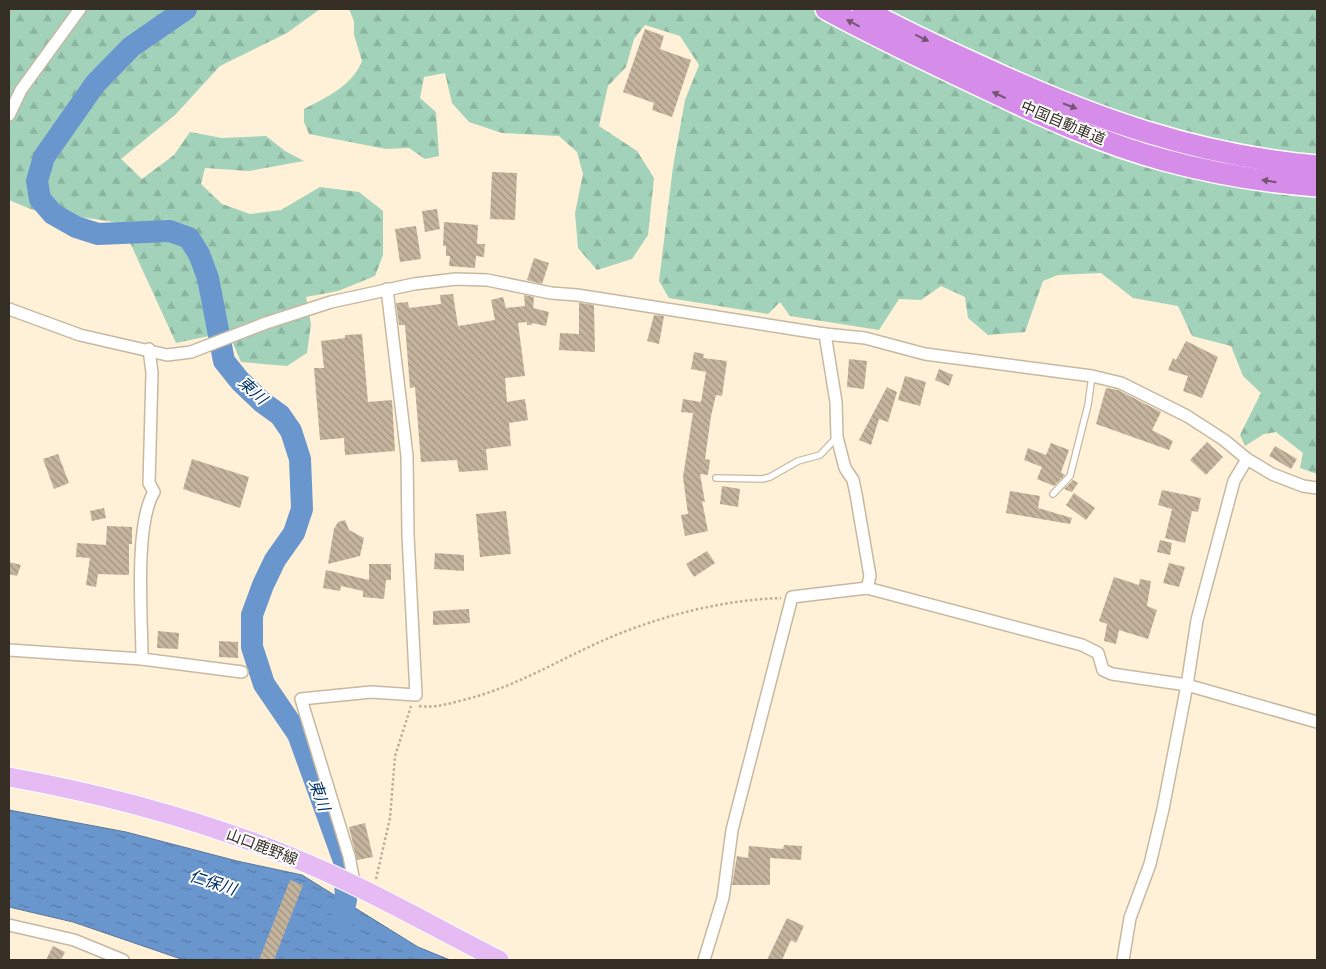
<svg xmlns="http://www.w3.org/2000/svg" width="1326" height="969" font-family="Mulish,'Noto Sans JP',sans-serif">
  <defs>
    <pattern id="forest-firs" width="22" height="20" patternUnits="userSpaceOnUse" patternTransform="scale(1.25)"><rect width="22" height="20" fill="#a2d3ba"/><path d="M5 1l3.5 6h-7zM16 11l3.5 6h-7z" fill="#8cb5a0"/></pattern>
    <pattern id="water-ripples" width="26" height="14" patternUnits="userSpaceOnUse" patternTransform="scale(1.25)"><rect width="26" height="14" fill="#6a96ce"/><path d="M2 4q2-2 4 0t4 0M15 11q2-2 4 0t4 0" fill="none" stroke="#587ba7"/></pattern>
    <pattern id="building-back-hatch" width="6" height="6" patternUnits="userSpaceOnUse" patternTransform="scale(1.25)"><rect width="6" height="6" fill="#c4b49d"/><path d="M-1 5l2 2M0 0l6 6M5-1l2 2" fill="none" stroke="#a09380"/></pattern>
  </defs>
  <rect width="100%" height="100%" fill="#fff0d8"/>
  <!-- forest -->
  <g fill="url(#forest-firs)">
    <polygon points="9,9 320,9 287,33 220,66 175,115 121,159 142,179 174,155 190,132 222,138 266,136 285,151 304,161 249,171 205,168 201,184 222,204 250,214 281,210 320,187 359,192 383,211 383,255 375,276 338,291 306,297 311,324 307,353 287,366 241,362 228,332 176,343 121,223 33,210 9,200"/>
    <path d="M 349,9 L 1317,9 L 1317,474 L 1300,468 L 1303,453 L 1276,432 L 1264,434 L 1245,446 L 1240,435 L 1261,393 L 1243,376 L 1231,346 L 1192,336 L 1178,306 L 1133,298 L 1101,273 L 1058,275 L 1043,281 L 1025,332 L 988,335 L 968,318 L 965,297 L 941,286 L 921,300 L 899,299 L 879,330 L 790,316 L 780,302 L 768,314 L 669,298 L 659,281 L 673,167 L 685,100 L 699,65 L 680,36 L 645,25 L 634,39 L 626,67 L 608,86 L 599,126 L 637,151 L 654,178 L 648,235 L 632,259 L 597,270 L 578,248 L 575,213 L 583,174 L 577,152 L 559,136 L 502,133 L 469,122 L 452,103 L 445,73 L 424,77 L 420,98 L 436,112 L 439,156 L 425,159 L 409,148 L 386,149 L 309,134 L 304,122 L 304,109 C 327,97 352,86 362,61 L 354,35 L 354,21 Z"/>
  </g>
  <!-- water -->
  <polygon fill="url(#water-ripples)" stroke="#5a779c" points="9,810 126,832 237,861 302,875 418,947 450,960 184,960 73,922 9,907"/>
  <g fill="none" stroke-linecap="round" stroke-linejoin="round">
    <!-- river -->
    <polyline stroke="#6a96ce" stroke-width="22" points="186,9 131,47 95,84 44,157 37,181 40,199 53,214 76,227 98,234 170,231 189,238 199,254 208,278 224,361 240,381 262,402 280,415 291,431 300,459 302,509 294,533 275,560 263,585 252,615 252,647 264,684 298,734 344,861 346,900 341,923"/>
  </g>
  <!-- building -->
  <g fill="url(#building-back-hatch)">
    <polygon points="645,29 664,36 660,49 691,60 672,117 652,110 654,103 623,92"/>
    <polygon points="492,172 517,173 515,220 490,219"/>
    <polygon points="437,209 440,229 425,232 422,211"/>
    <polygon points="444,222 478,225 477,244 485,244 484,257 476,256 475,268 449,266 450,256 446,256 446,246 443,246"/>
    <polygon points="416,226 421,259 400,262 395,229"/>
    <polygon points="534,258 549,263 542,284 527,280"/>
    <polygon points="453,294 458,326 495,320 491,300 503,297 506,308 525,306 524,295 534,297 533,308 549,312 546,326 532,323 532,325 527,325 527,322 518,323 525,376 505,378 507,402 525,399 528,420 509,423 511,446 486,449 488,470 459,472 457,460 421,462 415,387 410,388 405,325 399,325 396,303 408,302 409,308 441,304 440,295"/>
    <polygon points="579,303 594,305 595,352 559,350 560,333 579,334"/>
    <polygon points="654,315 664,316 659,344 647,341"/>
    <polygon points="362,334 368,402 392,400 395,451 345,455 344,438 320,440 314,368 324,368 321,341 345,338 345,335"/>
    <polygon points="1186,341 1218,357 1202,398 1183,391 1188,376 1168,370 1173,358 1176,360"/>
    <polygon points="694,352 704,354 703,358 727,361 722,396 716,395 711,416 705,459 710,460 708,475 700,474 705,502 702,501 708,531 685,536 681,515 688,514 683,477 693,413 681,412 683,399 701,402 706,372 691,369"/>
    <polygon points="849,359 867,361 864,389 847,387"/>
    <polygon points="939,369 953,375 949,386 935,380"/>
    <polygon points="905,376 926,382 920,406 898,400"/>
    <polygon points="887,387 897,392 888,422 879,419 871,445 859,440"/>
    <polygon points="1106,388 1118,390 1161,412 1152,430 1173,441 1169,450 1096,424"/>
    <polygon points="1207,442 1223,457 1206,475 1190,460"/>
    <polygon points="1051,443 1069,450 1061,472 1065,475 1054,486 1037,479 1042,467 1024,460 1028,448 1046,455"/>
    <polygon points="1275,446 1297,459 1291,469 1269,456"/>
    <polygon points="58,454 69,483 54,489 43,459"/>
    <polygon points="192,459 249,477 240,508 183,489"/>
    <polygon points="1073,480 1078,483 1072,492 1064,489"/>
    <polygon points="722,486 740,489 738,507 720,504"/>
    <polygon points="1162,490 1201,498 1198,512 1192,511 1185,543 1165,538 1172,509 1158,505"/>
    <polygon points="1010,491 1040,496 1038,508 1072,518 1070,524 1006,513"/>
    <polygon points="1074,493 1095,508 1086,520 1066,505"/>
    <polygon points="104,508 106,518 92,521 90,511"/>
    <polygon points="506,511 511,554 480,557 476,514"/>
    <polygon points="345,520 349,530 364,538 360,556 328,564 334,529 338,522"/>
    <polygon points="107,526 132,527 132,544 129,544 129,575 98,574 96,587 86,585 90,558 76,557 77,543 106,545"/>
    <polygon points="1160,540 1172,543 1170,555 1157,552"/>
    <polygon points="707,551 715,563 694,577 686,564"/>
    <polygon points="435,553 464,555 464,571 434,569"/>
    <polygon points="9,562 21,565 17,576 9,574"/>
    <polygon points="1169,563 1185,567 1179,587 1163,583"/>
    <polygon points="369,564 391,564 391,580 386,580 384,599 363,597 363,591 341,586 340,591 323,588 326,570 369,580"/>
    <polygon points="1114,577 1139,585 1140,579 1151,581 1147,606 1157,610 1148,639 1119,630 1116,644 1104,641 1107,624 1099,621"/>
    <polygon points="469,609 470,623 433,625 433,611"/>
    <polygon points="158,631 179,633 178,649 157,648"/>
    <polygon points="219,641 238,642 238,658 219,657"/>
    <polygon points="365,823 373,857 357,860 349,827"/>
    <polygon points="784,845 802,846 801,860 770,858 770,885 732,885 737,856 748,858 749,846 783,849"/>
    <polygon points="290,880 303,885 274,960 259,960"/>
    <polygon points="787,918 804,926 796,943 791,940 782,960 767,960"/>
    <polygon points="53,946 65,952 61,960 46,960"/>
  </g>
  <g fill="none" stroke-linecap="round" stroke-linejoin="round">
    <defs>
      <g id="service">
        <polyline points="716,478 762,479 770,477 798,461 820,455 837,437"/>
        <polyline points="1053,494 1070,476 1088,405 1092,376"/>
      </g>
      <g id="minor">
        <polyline points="9,115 21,90 80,9"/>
        <polyline points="9,309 80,335 167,355 191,352 266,323 331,302 414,284 456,279 487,280 551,293 577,295 825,334 865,338 925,354 1092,376 1121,383 1187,416 1224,440 1247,459 1272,474 1303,486 1317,488"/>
        <polyline points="825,334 836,402 837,437 845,468 853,480 856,494 870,576 867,588"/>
        <polyline points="9,650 142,659 242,672"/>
        <path d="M 142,659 C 142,618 134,525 154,492 L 149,483 L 152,373 L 149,349"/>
        <polyline points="355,887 349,856 301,699 371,692 416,695 408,535 407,456 387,289"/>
        <polyline points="9,925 74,940 123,960"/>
        <polyline points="704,960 723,898 732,830 792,597 867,588 1082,645 1098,653 1103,670 1112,674 1187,685 1317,722"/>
        <polyline points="1123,960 1130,918 1150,864 1163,809 1187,685 1197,620 1234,481 1247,459"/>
      </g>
      <path id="primary" d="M 9,777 C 103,794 200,820 289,856 C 361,885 430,925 499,960"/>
      <g id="motorway">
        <path d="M 826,9 C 879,38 934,64 989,90 C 1045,117 1104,144 1164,160 C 1215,174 1265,182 1317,186"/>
        <path d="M 863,9 C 901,30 942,49 982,67 C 1093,118 1194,155 1317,166"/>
      </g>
    </defs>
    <!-- service casing -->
    <use href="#service" stroke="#c6b9a1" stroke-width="8"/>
    <!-- minor casing -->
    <use href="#minor" stroke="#c6b9a1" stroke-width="14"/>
    <!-- primary casing -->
    <use href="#primary" stroke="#fff" stroke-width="21"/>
    <!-- motorway casing -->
    <use href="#motorway" stroke="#fff" stroke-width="24"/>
    <!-- path -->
    <g stroke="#baae9b" stroke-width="2.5" stroke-dasharray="2.5 2.5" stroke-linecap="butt">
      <path d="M 419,706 C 435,708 448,704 463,700 C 521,686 567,654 621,633 C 672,613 726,600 781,598"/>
      <polyline points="376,879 390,818 395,756 411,706"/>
    </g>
    <!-- service -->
    <use href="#service" stroke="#fff" stroke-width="5.5"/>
    <!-- minor -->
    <use href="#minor" stroke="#fff" stroke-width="11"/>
    <!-- primary -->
    <use href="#primary" stroke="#e6baf2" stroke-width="19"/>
    <!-- motorway -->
    <use href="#motorway" stroke="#d68ce9" stroke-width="21"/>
  </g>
  <!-- one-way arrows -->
  <defs><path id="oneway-solid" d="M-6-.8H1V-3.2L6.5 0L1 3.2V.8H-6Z" transform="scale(1.25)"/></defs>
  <g fill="#755474">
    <use href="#oneway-solid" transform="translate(853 23) rotate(-152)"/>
    <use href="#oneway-solid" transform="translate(922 38) rotate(26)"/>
    <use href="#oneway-solid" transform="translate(999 95) rotate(-155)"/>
    <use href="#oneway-solid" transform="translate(1070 106) rotate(21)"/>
    <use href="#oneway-solid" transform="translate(1269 181) rotate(-171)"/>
  </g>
  <g text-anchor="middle" stroke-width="4" stroke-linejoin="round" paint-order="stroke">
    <!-- street labels -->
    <g font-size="15" fill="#352f26" stroke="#fff">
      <text transform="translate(1063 123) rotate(23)" y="5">中国自動車道</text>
      <text transform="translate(262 847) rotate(21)" y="5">山口鹿野線</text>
    </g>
    <!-- water labels -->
    <g font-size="16" font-style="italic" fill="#023365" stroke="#fff">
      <text transform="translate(253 390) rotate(42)" y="6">東川</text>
      <text transform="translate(320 795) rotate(70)" y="6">東川</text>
      <text transform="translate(213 882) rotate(18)" y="6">仁保川</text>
    </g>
  </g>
  <!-- border -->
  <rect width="1326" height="969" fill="none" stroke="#352f26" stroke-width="20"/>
</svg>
